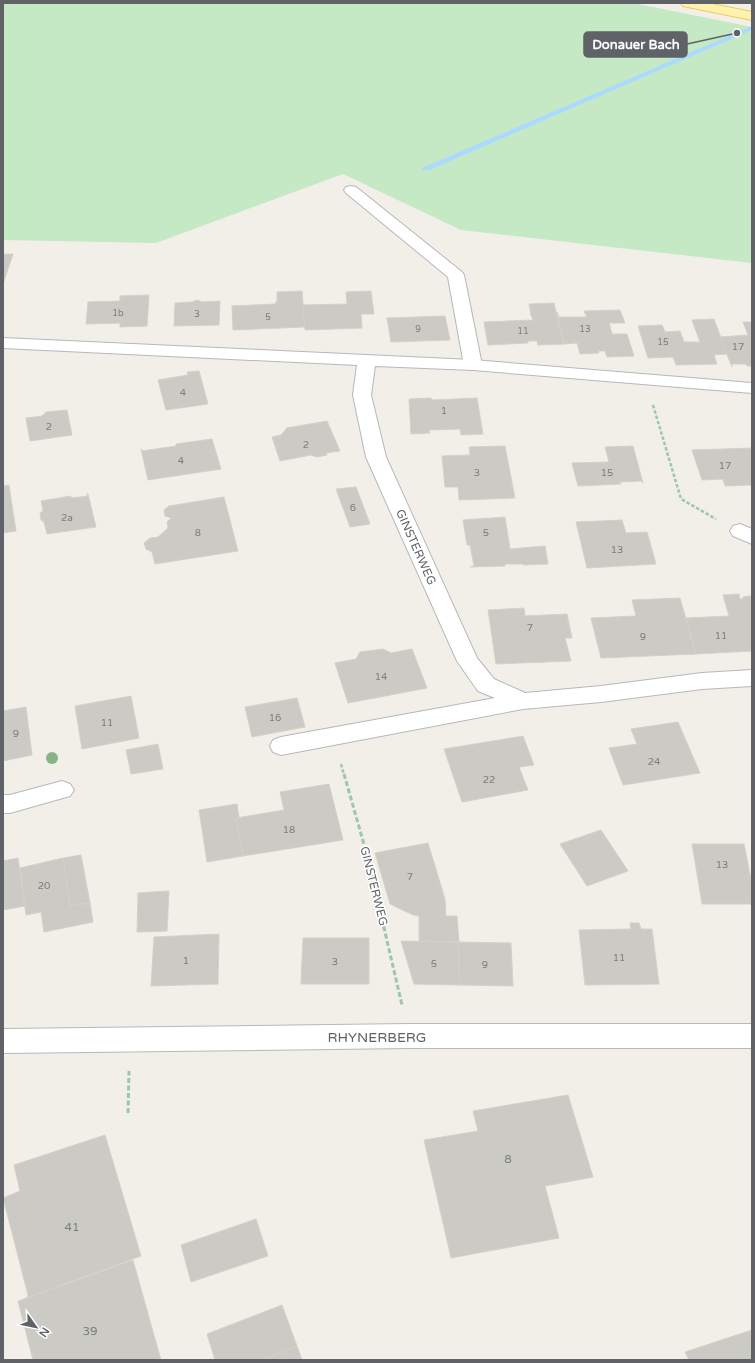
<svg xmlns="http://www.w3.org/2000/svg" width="755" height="1363" font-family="'Varela Round',sans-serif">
  <rect width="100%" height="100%" fill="#f1efe8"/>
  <!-- green -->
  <polygon fill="#c5e8c5" points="3,3 633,3 752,27 752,263 461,230 343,174 156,243 3,240"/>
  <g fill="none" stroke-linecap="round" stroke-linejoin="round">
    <!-- stream -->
    <polygon fill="#aadaff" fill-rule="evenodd" points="752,26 752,30 429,170 423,170 422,168"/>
  </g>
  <!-- building -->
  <g fill="#cccac5" stroke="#d6d1c6">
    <polygon points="3,254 13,254 3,284"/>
    <polygon points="302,291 305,327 233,330 232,306 275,304 276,302 277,301 277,292"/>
    <polygon points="371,291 374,314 361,314 362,328 305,330 303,305 347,304 346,292"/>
    <polygon points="149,295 147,326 120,327 120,323 86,324 88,302 120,301 120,296"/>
    <polygon points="197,300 202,302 220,301 219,325 174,326 175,303 192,302"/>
    <polygon points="554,303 564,344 538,345 537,341 528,341 528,343 488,345 484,322 533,320 531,315 529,304"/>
    <polygon points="620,310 625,323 609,323 612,334 627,334 634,356 607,357 605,351 598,351 599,353 580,354 577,343 564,344 557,312 559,317 587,317 584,311"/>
    <polygon points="445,316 450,340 391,342 387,318"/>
    <polygon points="714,319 727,354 714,355 717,364 676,365 673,357 648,358 638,326 662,325 665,332 680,331 684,342 700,342 692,320"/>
    <polygon points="743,322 752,322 752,366 747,366 746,364 732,364 732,367 720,337 748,335"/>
    <polygon points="199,371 208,404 166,410 158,380 188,375 187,372"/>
    <polygon points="431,398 432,400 477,398 483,434 461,435 460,429 429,430 430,433 411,434 409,399"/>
    <polygon points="67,410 72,435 30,441 26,418 42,416 46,412"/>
    <polygon points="327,421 340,451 326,453 327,455 317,457 311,455 280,461 272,437 281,435 287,428"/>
    <polygon points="212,439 221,469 148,480 141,449 142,451 176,446 176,444"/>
    <polygon points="505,446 515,498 459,500 458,487 445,487 442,456 470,455 469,447"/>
    <polygon points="633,446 643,483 642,481 620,482 621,484 578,486 572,463 609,462 605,447"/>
    <polygon points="752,448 752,485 725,486 723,479 702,480 692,450"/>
    <polygon points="9,485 16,531 3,533 3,486"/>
    <polygon points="356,487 370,524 350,527 336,489"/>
    <polygon points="87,493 88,494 96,527 47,534 44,522 41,520 40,513 43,511 41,501 71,496 71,498 88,496"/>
    <polygon points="224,497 238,551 155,564 152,552 146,549 144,543 150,538 158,537 168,528 167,522 171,518 165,516 164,510 169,506"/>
    <polygon points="505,517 510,549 545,546 548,564 524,565 523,564 505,564 505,566 470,567 474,566 470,545 467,545 463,520"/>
    <polygon points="622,520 626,533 647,532 656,564 587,568 576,522"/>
    <polygon points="739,594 740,599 743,599 743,597 750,596 752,598 752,651 696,654 686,618 729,616 723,595"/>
    <polygon points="680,598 696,654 601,658 591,618 636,616 632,600"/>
    <polygon points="524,608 525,616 567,614 572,638 565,638 571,661 496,664 488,610"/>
    <polygon points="383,649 391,653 412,649 427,688 348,703 335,663 356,659 360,652"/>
    <polygon points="131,696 139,738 82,749 75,706"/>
    <polygon points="297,698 305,727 252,737 245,707"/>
    <polygon points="26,707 32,755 3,761 3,711"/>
    <polygon points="678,722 700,773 623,785 609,748 637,744 631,729"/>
    <polygon points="523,736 534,765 519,767 528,790 462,802 444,749"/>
    <polygon points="158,744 163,769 131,774 126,750"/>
    <polygon points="329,784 343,840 243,856 236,818 284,810 280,792"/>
    <polygon points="237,804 239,817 236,818 243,856 207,862 199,810"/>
    <polygon points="601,830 628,871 587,886 560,844"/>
    <polygon points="428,843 445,899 446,916 457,916 459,942 419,941 419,916 413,915 390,904 375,853"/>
    <polygon points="692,844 744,844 752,884 752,904 702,904"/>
    <polygon points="81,855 90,903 70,906 63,858"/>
    <polygon points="18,858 25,906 3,910 3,861"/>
    <polygon points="63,858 70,906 90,903 93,922 44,932 41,912 26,915 20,868"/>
    <polygon points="169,891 167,931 137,932 138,893"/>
    <polygon points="630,923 639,923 641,929 652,929 659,984 585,985 579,930 631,929"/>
    <polygon points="219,934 218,984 151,986 154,937"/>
    <polygon points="303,938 369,938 369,984 301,984"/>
    <polygon points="401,941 458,942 460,985 414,984"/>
    <polygon points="458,942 511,943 513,986 460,985"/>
    <polygon points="568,1095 593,1177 545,1186 559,1238 451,1258 424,1140 478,1131 473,1111"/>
    <polygon points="105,1135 141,1256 27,1298 28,1295 3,1198 20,1191 14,1165"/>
    <polygon points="256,1219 268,1256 191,1282 181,1245"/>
    <polygon points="133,1260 161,1360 33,1360 18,1301"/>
    <polygon points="282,1305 297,1346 263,1360 215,1360 207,1334"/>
    <polygon points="752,1330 752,1360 689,1360 685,1352"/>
    <polygon points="297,1346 302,1360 263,1360"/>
  </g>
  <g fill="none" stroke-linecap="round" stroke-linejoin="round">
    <defs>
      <polygon id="service" points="351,186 356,187 462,272 464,275 482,365 479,369 473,370 467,369 464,365 448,277 346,193 344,190 346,187"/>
      <g id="minor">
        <polygon points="3,338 473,360 752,383 752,393 473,370 375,366 371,395 386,457 477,658 494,679 525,693 601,686 702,673 752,670 752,686 702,689 601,702 523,709 281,755 273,752 270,746 273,740 281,737 495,698 478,691 457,661 366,457 353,395 357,365 3,348"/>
        <polygon points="740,524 752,529 752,544 733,536 730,531 733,526"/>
        <polygon points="62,781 70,784 74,790 70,796 10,813 3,813 3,795 10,795"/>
        <polygon points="409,1024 752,1024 752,1048 409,1048 3,1053 3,1029"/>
      </g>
      <polygon id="primary" points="681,3 707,3 752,12 752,20 688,7 683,6"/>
    </defs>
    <!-- service casing -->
    <use href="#service" stroke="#b5b8bc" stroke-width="2"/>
    <!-- minor casing -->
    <use href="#minor" stroke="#b5b8bc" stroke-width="2"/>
    <!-- primary casing -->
    <use href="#primary" stroke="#f2c960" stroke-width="2"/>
    <!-- path-far1 -->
    <g stroke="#9cc7a9" stroke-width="2.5" stroke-dasharray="3.5 2" stroke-linecap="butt">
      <polyline points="653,405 681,499 716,519"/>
      <polyline points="341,764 344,775"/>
    </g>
    <!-- path -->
    <g stroke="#9cc7a9" stroke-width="3" stroke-dasharray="5 2.5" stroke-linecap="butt">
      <polyline points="344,774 367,855 402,1005"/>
      <polyline points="128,1113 129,1071"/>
    </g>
    <!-- service -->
    <use href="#service" fill="#fff" fill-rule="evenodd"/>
    <!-- minor -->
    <use href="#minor" fill="#fff" fill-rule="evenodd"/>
    <!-- primary -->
    <use href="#primary" fill="#fff2af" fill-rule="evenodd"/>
  </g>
  <!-- trees -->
  <circle fill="#89b387" cx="52" cy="758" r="6"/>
  <g text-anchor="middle" stroke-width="3" stroke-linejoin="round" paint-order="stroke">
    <!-- far-number labels -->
    <g font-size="9" fill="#7a7d7f">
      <text x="118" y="316">1b</text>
      <text x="197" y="317">3</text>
      <text x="268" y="320">5</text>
      <text x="418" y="332">9</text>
      <text x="585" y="332">13</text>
      <text x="523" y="334">11</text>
      <text x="663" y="345">15</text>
    </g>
    <!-- number labels -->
    <g font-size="10" fill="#7a7d7f">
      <text x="738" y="350">17</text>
      <text x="183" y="396">4</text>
      <text x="444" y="414">1</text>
      <text x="49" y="430">2</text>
      <text x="306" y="448">2</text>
      <text x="181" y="464">4</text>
      <text x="725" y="469">17</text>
      <text x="477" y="476">3</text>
      <text x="607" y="476">15</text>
      <text x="353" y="511">6</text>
      <text x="67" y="521">2a</text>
      <text x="198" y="536">8</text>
      <text x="486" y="536">5</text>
      <text x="617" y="553">13</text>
      <text x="530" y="631">7</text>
      <text x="721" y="639">11</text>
      <text x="643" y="640">9</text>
      <text x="381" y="680">14</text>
      <text x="275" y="721">16</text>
      <text x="107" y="726">11</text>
      <text x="16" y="737">9</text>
      <text x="654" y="765">24</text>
      <text x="489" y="783">22</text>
      <text x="289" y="833">18</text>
      <text x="722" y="868">13</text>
      <text x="410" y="880">7</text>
      <text x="44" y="889">20</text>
      <text x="619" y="961">11</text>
      <text x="186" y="964">1</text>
      <text x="335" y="965">3</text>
      <text x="434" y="967">5</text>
      <text x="485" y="968">9</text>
    </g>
    <!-- street labels -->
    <g font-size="12" fill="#5f6368" stroke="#fff">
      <text transform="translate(416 547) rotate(66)" y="4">GINSTERWEG</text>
      <text transform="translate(374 886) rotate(76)" y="4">GINSTERWEG</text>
    </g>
    <!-- near-number labels -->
    <g font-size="12" fill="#7a7d7f">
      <text x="508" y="1163">8</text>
      <text x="72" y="1231">41</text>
      <text x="90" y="1335">39</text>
    </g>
    <!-- near-street labels -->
    <g font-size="14" fill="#5f6368" stroke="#fff">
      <text x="377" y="1042">RHYNERBERG</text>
    </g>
  </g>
  <!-- callouts -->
  <path fill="none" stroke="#5f6368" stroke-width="1.5" d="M737 33L687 44"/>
  <circle fill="#5f6368" stroke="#fff" stroke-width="1.5" cx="737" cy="33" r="4"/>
  <rect fill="#5f6368" stroke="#5f6368" stroke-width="1.5" x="584" y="32" width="103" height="25" rx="4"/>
  <g font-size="13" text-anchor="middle" font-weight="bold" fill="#fff">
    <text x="636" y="49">Donauer Bach</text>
  </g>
  <!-- border -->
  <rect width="755" height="1363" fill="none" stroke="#5f6368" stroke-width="8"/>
  <!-- north arrow -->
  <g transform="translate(36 1327) rotate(123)" stroke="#ffffff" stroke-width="3" paint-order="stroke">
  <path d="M0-3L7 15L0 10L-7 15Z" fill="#5f6368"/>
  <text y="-6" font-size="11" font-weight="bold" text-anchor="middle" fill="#5f6368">N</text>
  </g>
</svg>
